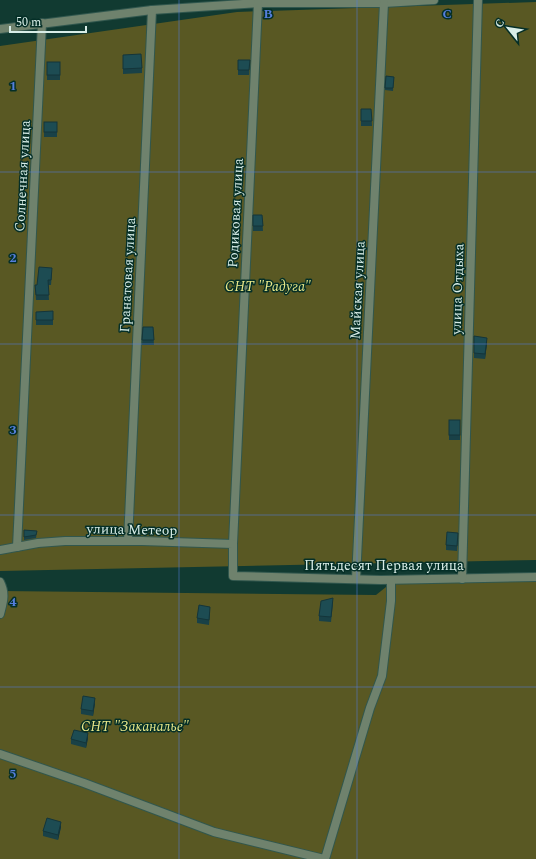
<svg xmlns="http://www.w3.org/2000/svg" width="536" height="859" font-family="Spectral,serif">
  <rect width="100%" height="100%" fill="#113a31"/>
  <!-- green -->
  <g fill="#595823">
    <polygon points="536,2 536,560 0,571 0,46 237,12"/>
    <polygon points="536,574 536,859 0,859 0,591 376,595 401,575 492,576"/>
  </g>
  <g fill="none" stroke-linecap="round" stroke-linejoin="round">
    <defs>
      <g id="street">
        <polyline points="0,29 152,10 258,3 384,3 434,0"/>
        <polyline points="128,541 152,10"/>
        <polyline points="233,544 258,3"/>
        <polyline points="17,547 42,23"/>
        <polyline points="0,550 38,543 65,541 142,541 233,544 233,576 381,580 536,577"/>
        <polyline points="356,579 384,3"/>
        <polyline points="462,579 478,0"/>
        <path d="M 0,582 C 6,594 3,602 0,614"/>
        <polyline points="0,754 84,783 214,832 324,859"/>
        <polyline points="325,859 370,708 382,676 391,601 391,580"/>
      </g>
    </defs>
    <!-- street casing -->
    <use href="#street" stroke="#31574e" stroke-width="10"/>
    <!-- street -->
    <use href="#street" stroke="#6f826d" stroke-width="8"/>
  </g>
  <!-- wall -->
  <g fill="#194147">
    <polygon points="123,55 142,68 142,73 123,74"/>
    <polygon points="238,60 250,60 249,75 238,75"/>
    <rect x="47" y="62" width="13" height="18"/>
    <polygon points="386,76 394,77 393,91 385,90"/>
    <polygon points="361,109 371,109 372,126 361,126"/>
    <rect x="44" y="122" width="13" height="15"/>
    <polygon points="253,215 262,215 263,231 253,231"/>
    <polygon points="52,273 51,285 48,285 49,300 36,300 35,285 37,285"/>
    <polygon points="36,312 53,320 53,325 36,325"/>
    <polygon points="143,327 153,327 154,345 142,345"/>
    <polygon points="474,336 487,343 485,359 474,358"/>
    <rect x="449" y="420" width="11" height="20"/>
    <polygon points="24,530 37,531 36,538 24,540"/>
    <polygon points="458,538 457,551 446,550 446,545"/>
    <polygon points="333,603 331,622 319,621 319,616"/>
    <polygon points="210,612 209,625 197,623 197,618"/>
    <polygon points="95,703 93,716 81,714 81,709"/>
    <polygon points="88,738 86,748 71,744 71,739"/>
    <polygon points="61,827 58,840 43,836 43,831"/>
  </g>
  <!-- shaded-wall -->
  <g fill="#14353a">
    <polygon points="487,338 487,343 485,359 485,354"/>
    <polygon points="95,698 95,703 93,716 93,711"/>
    <polygon points="88,733 88,738 86,748 86,743"/>
    <polygon points="61,822 61,827 58,840 58,835"/>
  </g>
  <!-- building -->
  <g fill="#1d4c53" stroke="#14353a">
    <polygon points="141,54 142,68 123,69 123,55"/>
    <polygon points="238,60 250,60 249,70 238,70"/>
    <rect x="47" y="62" width="13" height="13"/>
    <polygon points="386,76 394,77 393,88 385,88"/>
    <polygon points="361,109 371,109 372,121 361,121"/>
    <rect x="44" y="122" width="13" height="10"/>
    <polygon points="253,215 262,215 263,226 253,226"/>
    <polygon points="39,267 52,268 51,280 48,280 49,295 36,295 35,285 37,285"/>
    <polygon points="53,311 53,320 36,320 36,312"/>
    <polygon points="143,327 153,327 154,340 142,340"/>
    <polygon points="474,336 487,338 485,354 474,353"/>
    <rect x="449" y="420" width="11" height="15"/>
    <polygon points="24,530 37,531 36,535 24,537"/>
    <polygon points="447,532 458,533 457,546 446,545"/>
    <polygon points="333,598 331,617 319,616 321,601"/>
    <polygon points="199,605 210,607 209,620 197,618"/>
    <polygon points="83,696 95,698 93,711 81,709"/>
    <polygon points="74,730 88,733 86,743 71,739"/>
    <polygon points="47,818 61,822 58,835 43,831"/>
  </g>
  <!-- grid -->
  <path fill="none" stroke="#557edc" stroke-width="1" stroke-opacity="0.55" d="M 179,0 L 179,859M 357,0 L 357,859M 0,172 L 536,172M 0,344 L 536,344M 0,515 L 536,515M 0,687 L 536,687"/>
  <g text-anchor="middle" stroke-width="3" stroke-linejoin="round" paint-order="stroke">
    <!-- street labels -->
    <g font-size="14" fill="#d8ede7" stroke="#052f27">
      <text transform="translate(22 176) rotate(-87)" y="5">Солнечная улица</text>
      <text transform="translate(235 213) rotate(-87)" y="5">Родиковая улица</text>
      <text transform="translate(127 275) rotate(-87)" y="5">Гранатовая улица</text>
      <text transform="translate(457 289) rotate(-88)" y="5">улица Отдыха</text>
      <text transform="translate(357 290) rotate(-87)" y="5">Майская улица</text>
      <text transform="translate(132 529) rotate(1)" y="5">улица Метеор</text>
      <text x="384" y="570">Пятьдесят Первая улица</text>
    </g>
    <!-- park labels -->
    <g font-size="14" font-style="italic" fill="#e8e789" stroke="#052f27">
      <text x="268" y="291">СНТ "Радуга"</text>
      <text x="135" y="731">СНТ "Заканалье"</text>
    </g>
  </g>
  <g font-size="13" text-anchor="middle" font-weight="bold" fill="#557edc" stroke="#052f27" stroke-width="3" stroke-linejoin="round" paint-order="stroke">
    <text x="268" y="18">B</text>
    <text x="447" y="18">C</text>
    <text x="13" y="90">1</text>
    <text x="13" y="262">2</text>
    <text x="13" y="434">3</text>
    <text x="13" y="606">4</text>
    <text x="13" y="778">5</text>
  </g>
  <!-- north arrow -->
  <g transform="translate(508 28) rotate(300)" stroke="#052f27" stroke-width="3" paint-order="stroke">
  <path d="M0-3L7 15L0 10L-7 15Z" fill="#d8ede7"/>
  <text y="-6" font-size="11" font-weight="bold" text-anchor="middle" fill="#d8ede7">С</text>
  </g>
  <!-- scale -->
  <path d="M10 26v6h76v-6" fill="none" stroke="#d8ede7" stroke-width="2"/>
  <text x="16" y="26" font-size="12" fill="#d8ede7" stroke="#052f27" stroke-width="3" paint-order="stroke">50 m</text>
</svg>
